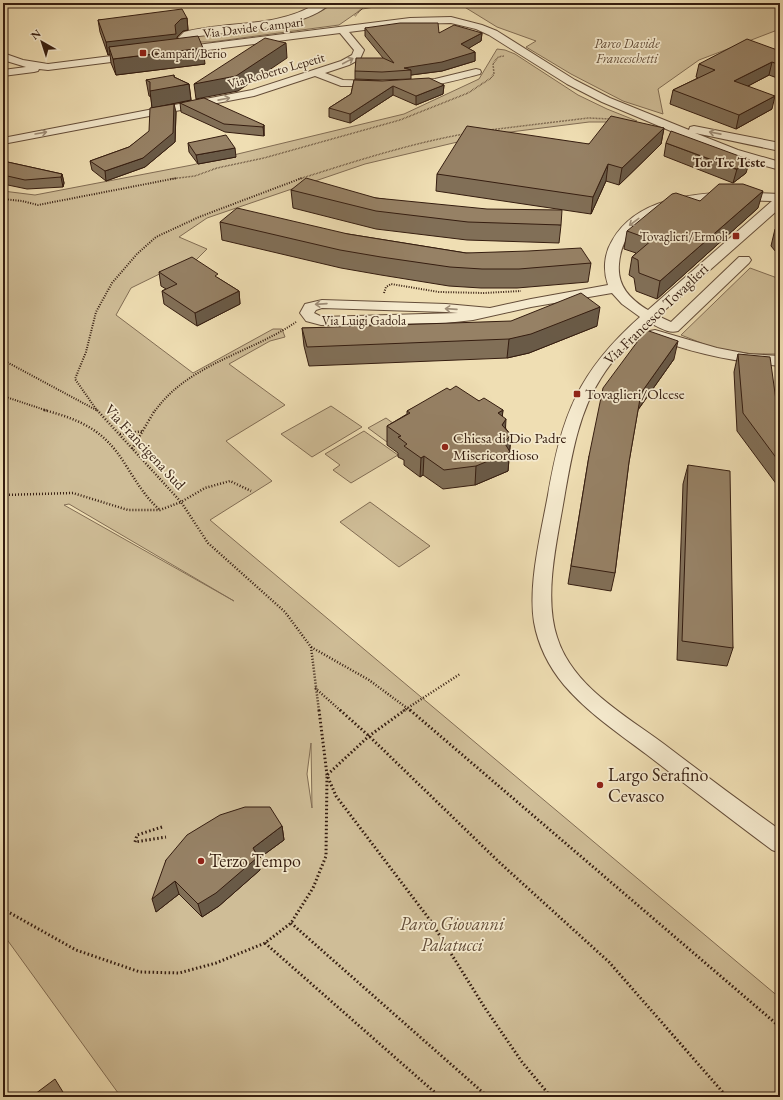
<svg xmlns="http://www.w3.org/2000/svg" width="783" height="1100" font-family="'EB Garamond',serif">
  <rect width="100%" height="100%" fill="#efdeb3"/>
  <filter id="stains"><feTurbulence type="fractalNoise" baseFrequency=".005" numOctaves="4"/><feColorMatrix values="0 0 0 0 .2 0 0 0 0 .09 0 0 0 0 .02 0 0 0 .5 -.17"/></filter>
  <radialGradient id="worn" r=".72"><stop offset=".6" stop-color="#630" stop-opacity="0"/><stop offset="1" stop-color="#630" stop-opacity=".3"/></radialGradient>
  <!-- green -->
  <g fill="#cfbd97" stroke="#826d54" fill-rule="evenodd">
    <path d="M 333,3 L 401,3 L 362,9 L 339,25 L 211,42 L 195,42 L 190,39 L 199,35 C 231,31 311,25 333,3 Z"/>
    <polygon points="458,3 780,3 780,29 699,60 658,89 663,114 623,101 571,74 526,47 536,41 497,27"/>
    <path d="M 497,49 L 505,50 L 515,54 L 578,95 L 607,109 L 637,121 L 619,122 L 589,122 L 487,135 L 365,164 L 207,218 L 179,237 L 207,249 L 196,260 L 188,260 L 131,288 L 116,315 L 193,373 L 273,329 L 282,329 L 285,337 L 270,341 L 229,364 L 285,405 L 226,441 L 272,481 L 210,520 L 780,998 L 780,1097 L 121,1097 L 3,934 L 3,191 L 35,195 L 192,165 L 404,114 L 479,79 ZM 69,504 L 234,601 L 64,505 ZM 311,743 L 312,808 L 307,774 Z"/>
    <polygon points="750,268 780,279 780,354 753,354 714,348 681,335"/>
    <polygon points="331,406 362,427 312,457 281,434"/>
    <polygon points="386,418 405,432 387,442 368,428"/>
    <polygon points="364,431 398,455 351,483 333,470 340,465 325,454"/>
    <polygon points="370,502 430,546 399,567 340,522"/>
  </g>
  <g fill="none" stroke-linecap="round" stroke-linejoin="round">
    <defs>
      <g id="minor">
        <path d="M 318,3 L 330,3 C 308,29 224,32 191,37 L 188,39 L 189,46 L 410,18 L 451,17 L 482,25 L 497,31 L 575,80 L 610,98 L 689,130 L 690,127 L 694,126 L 780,143 L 780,151 L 695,133 L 738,150 L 780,162 L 780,170 L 730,156 L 602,102 L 567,84 L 489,35 L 476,29 L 451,23 L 410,24 L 349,32 L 364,50 L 360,59 L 349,65 L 325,73 L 343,80 L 378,81 L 382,82 L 383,84 L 382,86 L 341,86 L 315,76 L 254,96 L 3,144 L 3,138 L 252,90 L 341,61 L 352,55 L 354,50 L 340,33 L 185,53 L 176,52 L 175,50 L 179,47 L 178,38 L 184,32 C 231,20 274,29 318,3 Z"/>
        <polygon points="3,53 23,60 48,64 135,53 140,56 135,59 48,70 39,69 38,71 34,72 3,76 3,70 26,67 3,60"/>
        <path d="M 476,69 L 480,70 L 481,72 L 480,74 C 467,77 416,93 408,83 L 413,80 L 435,79 Z"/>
        <path d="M 738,192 L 780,194 L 780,208 L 658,316 L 671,322 L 739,257 L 749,257 L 751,260 L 749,263 L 678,331 C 668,334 659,327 650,323 C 632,339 614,357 601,378 C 579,412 572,454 565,493 C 558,537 543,594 557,637 C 572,686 625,715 664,744 C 702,773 741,802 780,830 L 780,853 L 772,850 C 730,819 688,786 646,754 C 618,733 587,712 564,685 C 549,667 538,645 534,622 C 528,584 541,533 548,495 C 562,415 578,372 640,317 L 622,304 L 612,293 L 531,307 L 473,320 L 446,323 L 321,325 L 306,321 L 300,313 L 305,304 L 322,300 L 446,304 L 490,308 L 531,299 L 608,285 C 603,271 604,254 612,241 C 636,198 693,193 738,192 ZM 724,200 L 772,201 L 648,310 C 630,299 617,286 619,264 C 623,212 682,202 724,200 ZM 322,308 L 446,312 L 458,313 L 322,317 L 314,313 L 316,310 Z"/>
        <path d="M 655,330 L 717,348 L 748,354 L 780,356 L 780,366 C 735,362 692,353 650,337 L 648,334 L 650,331 Z"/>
      </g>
    </defs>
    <!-- minor casing -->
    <use href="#minor" stroke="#644d39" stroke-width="2"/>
    <!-- path-far3 -->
    <g stroke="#351d10" stroke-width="1.5" stroke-dasharray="0.5 1" stroke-linecap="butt">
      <polyline points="355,16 367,3"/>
      <polyline points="489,130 588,118 611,119"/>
      <polyline points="170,179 195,176 217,168 264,158 400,120 468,93 491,78 494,74 493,64 498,57 504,56"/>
      <path d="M 299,179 C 353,162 408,144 464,134"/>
    </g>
    <!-- path-far2 -->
    <g stroke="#351d10" stroke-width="2" stroke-dasharray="1 1.5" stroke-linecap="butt">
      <polyline points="3,199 22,201 38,205 177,178"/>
      <polyline points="384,293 386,287 391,284 439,292 484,293 521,291"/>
      <polyline points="3,360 98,411"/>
      <polyline points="3,396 48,411"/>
      <polyline points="96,409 75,379 86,352 96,312 112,283 137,254 156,237 199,217 302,178"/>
      <path d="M 155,411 C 188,364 251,353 296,322"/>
    </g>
    <!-- path-far1 -->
    <g stroke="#351d10" stroke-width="2.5" stroke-dasharray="1 2" stroke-linecap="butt">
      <path d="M 44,410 C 81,420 104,430 125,464 C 136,481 145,497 160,510"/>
      <polyline points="97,410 181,502 205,488 230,481 251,491"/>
      <polyline points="120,434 144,431"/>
      <polyline points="132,449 155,410"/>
      <polyline points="3,495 73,493 128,510 160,510 181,502 208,543 285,612 311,647 319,711"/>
      <polyline points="311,647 369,680 411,711"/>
      <polyline points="315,688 341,711"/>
      <polyline points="403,711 460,674"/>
    </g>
    <!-- path -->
    <g stroke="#351d10" stroke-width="3" stroke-dasharray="1.5 2.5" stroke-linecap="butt">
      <polyline points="319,710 327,775 336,796 430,920 485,1008 522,1062 551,1097"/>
      <polyline points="340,710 369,736 499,862 609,962 727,1097"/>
      <polyline points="410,710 780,1027"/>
      <polyline points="162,827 137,835 135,842 166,837"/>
      <polyline points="3,909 76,950 140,972 179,973 216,963 265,943 291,923 313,888 326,856 327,775 369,736 405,710"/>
      <polyline points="291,923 488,1097"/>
      <polyline points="265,943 440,1097"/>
    </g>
    <!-- minor -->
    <use href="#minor" fill="#f5eace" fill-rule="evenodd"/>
  </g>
  <!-- wall -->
  <g fill="#816f57" stroke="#351d10">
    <polygon points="187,18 188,30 183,31 177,37 177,39 205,64 116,75 111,63 110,54 108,55 100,32 98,20"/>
    <polygon points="365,28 439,33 482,33 481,41 468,48 475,52 475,61 442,71 411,75 411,79 382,80 355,79 355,71 383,58 365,36"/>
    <polygon points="780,51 780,79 769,75 748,86 772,109 736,129 670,104 673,90 698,78 696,77 699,64"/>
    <polygon points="174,77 189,84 191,100 152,108 151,97 149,96 146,80"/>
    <polygon points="354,80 444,85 443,94 416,105 393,95 350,123 329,117 329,108 351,94"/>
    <polygon points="780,98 780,109 777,108 779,99"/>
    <polygon points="180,103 264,125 264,136 225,132 181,112"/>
    <polygon points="176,112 175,142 145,167 106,181 92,170 90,161 129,147"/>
    <polygon points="664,128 661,144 619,185 606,181 591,214 436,191 437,174 589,144"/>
    <polygon points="188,143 236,157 198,164 189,152"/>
    <polygon points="666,143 746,173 733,183 664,156"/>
    <polygon points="3,161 62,174 64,183 63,187 27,189 3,184"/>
    <polygon points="291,190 376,198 561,225 559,243 467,240 376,229 293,208"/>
    <polygon points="700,201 758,208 657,299 636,291 634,278 629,275 632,257 636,253 624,249 627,231"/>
    <polygon points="220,222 348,234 466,253 591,263 588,282 517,288 481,288 449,286 381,275 341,268 222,240"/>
    <polygon points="780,224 780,257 771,246 775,229"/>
    <polygon points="159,272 218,278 239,291 240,304 197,326 164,304 162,291 166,289 161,286"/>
    <polygon points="597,326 529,353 507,358 309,366 304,346 302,328"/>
    <polygon points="738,354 779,422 780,422 780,489 737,431 734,372"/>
    <polygon points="674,359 638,410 629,462 615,573 611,591 568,584 589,456"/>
    <polygon points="450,390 503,410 502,416 506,429 511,435 508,471 475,485 443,489 423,475 420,477 404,465 404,460 398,457 398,453 387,445 387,426 407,414 407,411"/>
    <polygon points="688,465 733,648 727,666 677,660 683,484"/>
    <polygon points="282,826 284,840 258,859 260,870 219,906 202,917 179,894 156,912 166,860"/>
  </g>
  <!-- shaded-wall -->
  <g fill="#695a47" stroke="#351d10">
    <polygon points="187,18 188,30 183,31 177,37 177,46 109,47 110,54 108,55 106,42 175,25 181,19"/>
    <polygon points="482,33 481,41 461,53 461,44"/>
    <polygon points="286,43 287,58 238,91 196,99 194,84"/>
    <polygon points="203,48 205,64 116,75 113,59"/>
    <polygon points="475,52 475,61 442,71 411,75 411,70 404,68"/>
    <polygon points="772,62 769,75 731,95 734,81"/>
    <polygon points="174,75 176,86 189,84 191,100 152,108 150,91"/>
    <polygon points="444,85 443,94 416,105 416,96"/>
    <polygon points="393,86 393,95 350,123 350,114"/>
    <polygon points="775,96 772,109 736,129 739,115"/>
    <polygon points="174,104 176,112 175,142 145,167 106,181 105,171 143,158"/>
    <polygon points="264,125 264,136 263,127"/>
    <polygon points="664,128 661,144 619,185 622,168"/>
    <polygon points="235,148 236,157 198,164 196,155"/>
    <polygon points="750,160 746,173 733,183 737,169"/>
    <polygon points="608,164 606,181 591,214 593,197"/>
    <polygon points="62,174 64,183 63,187 61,177"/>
    <polygon points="763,191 758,208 657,299 660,281"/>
    <polygon points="239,291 240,304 197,326 195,313"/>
    <polygon points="600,307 597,326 529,353 507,358 509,339"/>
    <polygon points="678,341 674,359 637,411 641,393"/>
    <polygon points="503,410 501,429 498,413"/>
    <polygon points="506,419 505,438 502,425"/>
    <polygon points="511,435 508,471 475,485 476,466"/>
    <polygon points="424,456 423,475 420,477 421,458"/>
    <polygon points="282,826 284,840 258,859 260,870 219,906 202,917 198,904 253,848"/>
    <polygon points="175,881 179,894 156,912 152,899"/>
  </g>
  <!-- building -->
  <g fill="#968165" stroke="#351d10">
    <polygon points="182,9 187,18 181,19 175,25 176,34 106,42 98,20"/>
    <polygon points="400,23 438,23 439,33 454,25 482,33 461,44 475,52 442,62 404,68 411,70 382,72 355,71 356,58 383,58 394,63 365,28"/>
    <polygon points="198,36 203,48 113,59 109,47"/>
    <polygon points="265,38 286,43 236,76 194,84"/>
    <polygon points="747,39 780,51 780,65 772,62 734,81 775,96 739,115 673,90 715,70 699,64"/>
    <polygon points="174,75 174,77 189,84 150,91 150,82 146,80"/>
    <polygon points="429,78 444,85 416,96 393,86 350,114 329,108 351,94 354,80 382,81"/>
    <polygon points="204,98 264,125 263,127 224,124 180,103"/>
    <polygon points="174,104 173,133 143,158 105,171 90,161 129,147 149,131 150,108"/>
    <polygon points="611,116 664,128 622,168 608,164 593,197 437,174 467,126 589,144"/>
    <polygon points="671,131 750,160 737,169 666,143"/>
    <polygon points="226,135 235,148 196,155 188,143"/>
    <polygon points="3,161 62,174 61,177 25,180 3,175"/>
    <polygon points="306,178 376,198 487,209 562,210 561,225 468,222 376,211 291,190"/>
    <polygon points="719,184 743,184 763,191 660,281 639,273 638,260 632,257 652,240 627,231 672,194 676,193 700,201"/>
    <polygon points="237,208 348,234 466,253 528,251 581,248 591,263 519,269 482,269 450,267 381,257 340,250 220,222"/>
    <polygon points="780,224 780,234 775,229"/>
    <polygon points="192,257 218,274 215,276 239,291 195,313 162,291 177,284 159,272"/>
    <polygon points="581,293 600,307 531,334 509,339 307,347 302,328 511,321"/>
    <polygon points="646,330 678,341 641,393 629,462 615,573 571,566 589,456 603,388"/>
    <polygon points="738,354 770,357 779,422 780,422 780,463 743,413"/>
    <polygon points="456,386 479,401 484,398 503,410 498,413 506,419 502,425 511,435 504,442 510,452 476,466 444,470 424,456 421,458 404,446 407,444 398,437 401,436 387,426 410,413 407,411 447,388 450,390"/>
    <polygon points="688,465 730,471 733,648 682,641"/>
    <polygon points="245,807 270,807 282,826 253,848 258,857 216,893 198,904 175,881 152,899 166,860 187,835 220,815"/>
    <polygon points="55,1079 66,1097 31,1097"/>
  </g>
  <!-- one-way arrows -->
  <defs><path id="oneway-shaft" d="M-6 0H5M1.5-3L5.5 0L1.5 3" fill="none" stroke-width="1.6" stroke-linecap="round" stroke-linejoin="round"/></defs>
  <g stroke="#9f8e78">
    <use href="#oneway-shaft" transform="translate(348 61) rotate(-28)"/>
    <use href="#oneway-shaft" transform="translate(224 99) rotate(-11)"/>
    <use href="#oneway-shaft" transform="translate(41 133) rotate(-10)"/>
    <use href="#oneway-shaft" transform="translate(715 133) rotate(-169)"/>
    <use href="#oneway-shaft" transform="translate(634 222) rotate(143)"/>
    <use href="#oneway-shaft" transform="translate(321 304) rotate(176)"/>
    <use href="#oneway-shaft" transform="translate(451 309) rotate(-176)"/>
  </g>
  <!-- markers -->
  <g fill="#8f2418" stroke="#f5eace" stroke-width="1.5">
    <rect x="139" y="49" width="8" height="8" rx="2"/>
    <rect x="732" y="232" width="8" height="8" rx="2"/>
    <rect x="573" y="390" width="8" height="8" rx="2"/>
    <circle cx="445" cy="447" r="4"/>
    <circle cx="600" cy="785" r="4"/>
    <circle cx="201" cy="861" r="4"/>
  </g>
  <g text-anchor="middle" stroke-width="3.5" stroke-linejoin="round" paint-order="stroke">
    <!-- far-street labels -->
    <g font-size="13" fill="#351d10" stroke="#f5eace">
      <text transform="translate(253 27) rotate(-7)" y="5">Via Davide Campari</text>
      <text transform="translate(276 70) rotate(-16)" y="5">Via Roberto Lepetit</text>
      <text x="364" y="325">Via Luigi Gadola</text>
    </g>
    <!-- far-park labels -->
    <g font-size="13" font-style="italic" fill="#634d38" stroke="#f5eace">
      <text x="627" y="48">Parco Davide<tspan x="627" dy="15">Franceschetti</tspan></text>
    </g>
    <!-- far-poi labels -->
    <g font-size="13" fill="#351d10" stroke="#f5eace" text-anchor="start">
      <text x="151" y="58">Campari/Berio</text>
      <text x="728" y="241" text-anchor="end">Tovaglieri/Ermoli</text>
    </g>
    <!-- far-neighbourhood labels -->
    <g font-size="13" font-weight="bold" fill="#351d10" stroke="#f5eace">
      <text x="729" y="167">Tor Tre Teste</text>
    </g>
    <!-- street labels -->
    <g font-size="15" fill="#351d10" stroke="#f5eace">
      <text transform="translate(656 314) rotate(-44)" y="5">Via Francesco Tovaglieri</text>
      <text transform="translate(145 447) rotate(47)" y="5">Via Francigena Sud</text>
    </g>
    <!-- poi labels -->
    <g font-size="15" fill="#351d10" stroke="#f5eace" text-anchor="start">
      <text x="585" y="399">Tovaglieri/Olcese</text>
      <text x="453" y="443">Chiesa di Dio Padre<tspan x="453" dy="17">Misericordioso</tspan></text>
    </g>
    <!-- near-poi labels -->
    <g font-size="18" fill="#351d10" stroke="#f5eace" text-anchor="start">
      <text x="608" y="781">Largo Serafino<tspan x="608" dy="21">Cevasco</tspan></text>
      <text x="209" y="867">Terzo Tempo</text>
    </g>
    <!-- near-park labels -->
    <g font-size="18" font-style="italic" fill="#634d38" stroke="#f5eace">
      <text x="452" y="930">Parco Giovanni<tspan x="452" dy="21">Palatucci</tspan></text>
    </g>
  </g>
  <!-- margin -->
  <rect width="783" height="1100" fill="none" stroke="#efdeb3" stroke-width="16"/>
  <rect x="4" y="4" width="775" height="1092" fill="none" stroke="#351d10" stroke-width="2"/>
  <rect x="8" y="8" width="767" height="1084" fill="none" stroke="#351d10"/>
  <!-- north arrow -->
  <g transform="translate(42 42) rotate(321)" stroke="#f5eace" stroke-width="3" paint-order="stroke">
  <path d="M0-3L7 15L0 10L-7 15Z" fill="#351d10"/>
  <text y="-6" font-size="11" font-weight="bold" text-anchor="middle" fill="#351d10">N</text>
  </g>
  <rect width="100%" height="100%" filter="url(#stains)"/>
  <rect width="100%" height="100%" fill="url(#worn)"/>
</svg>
